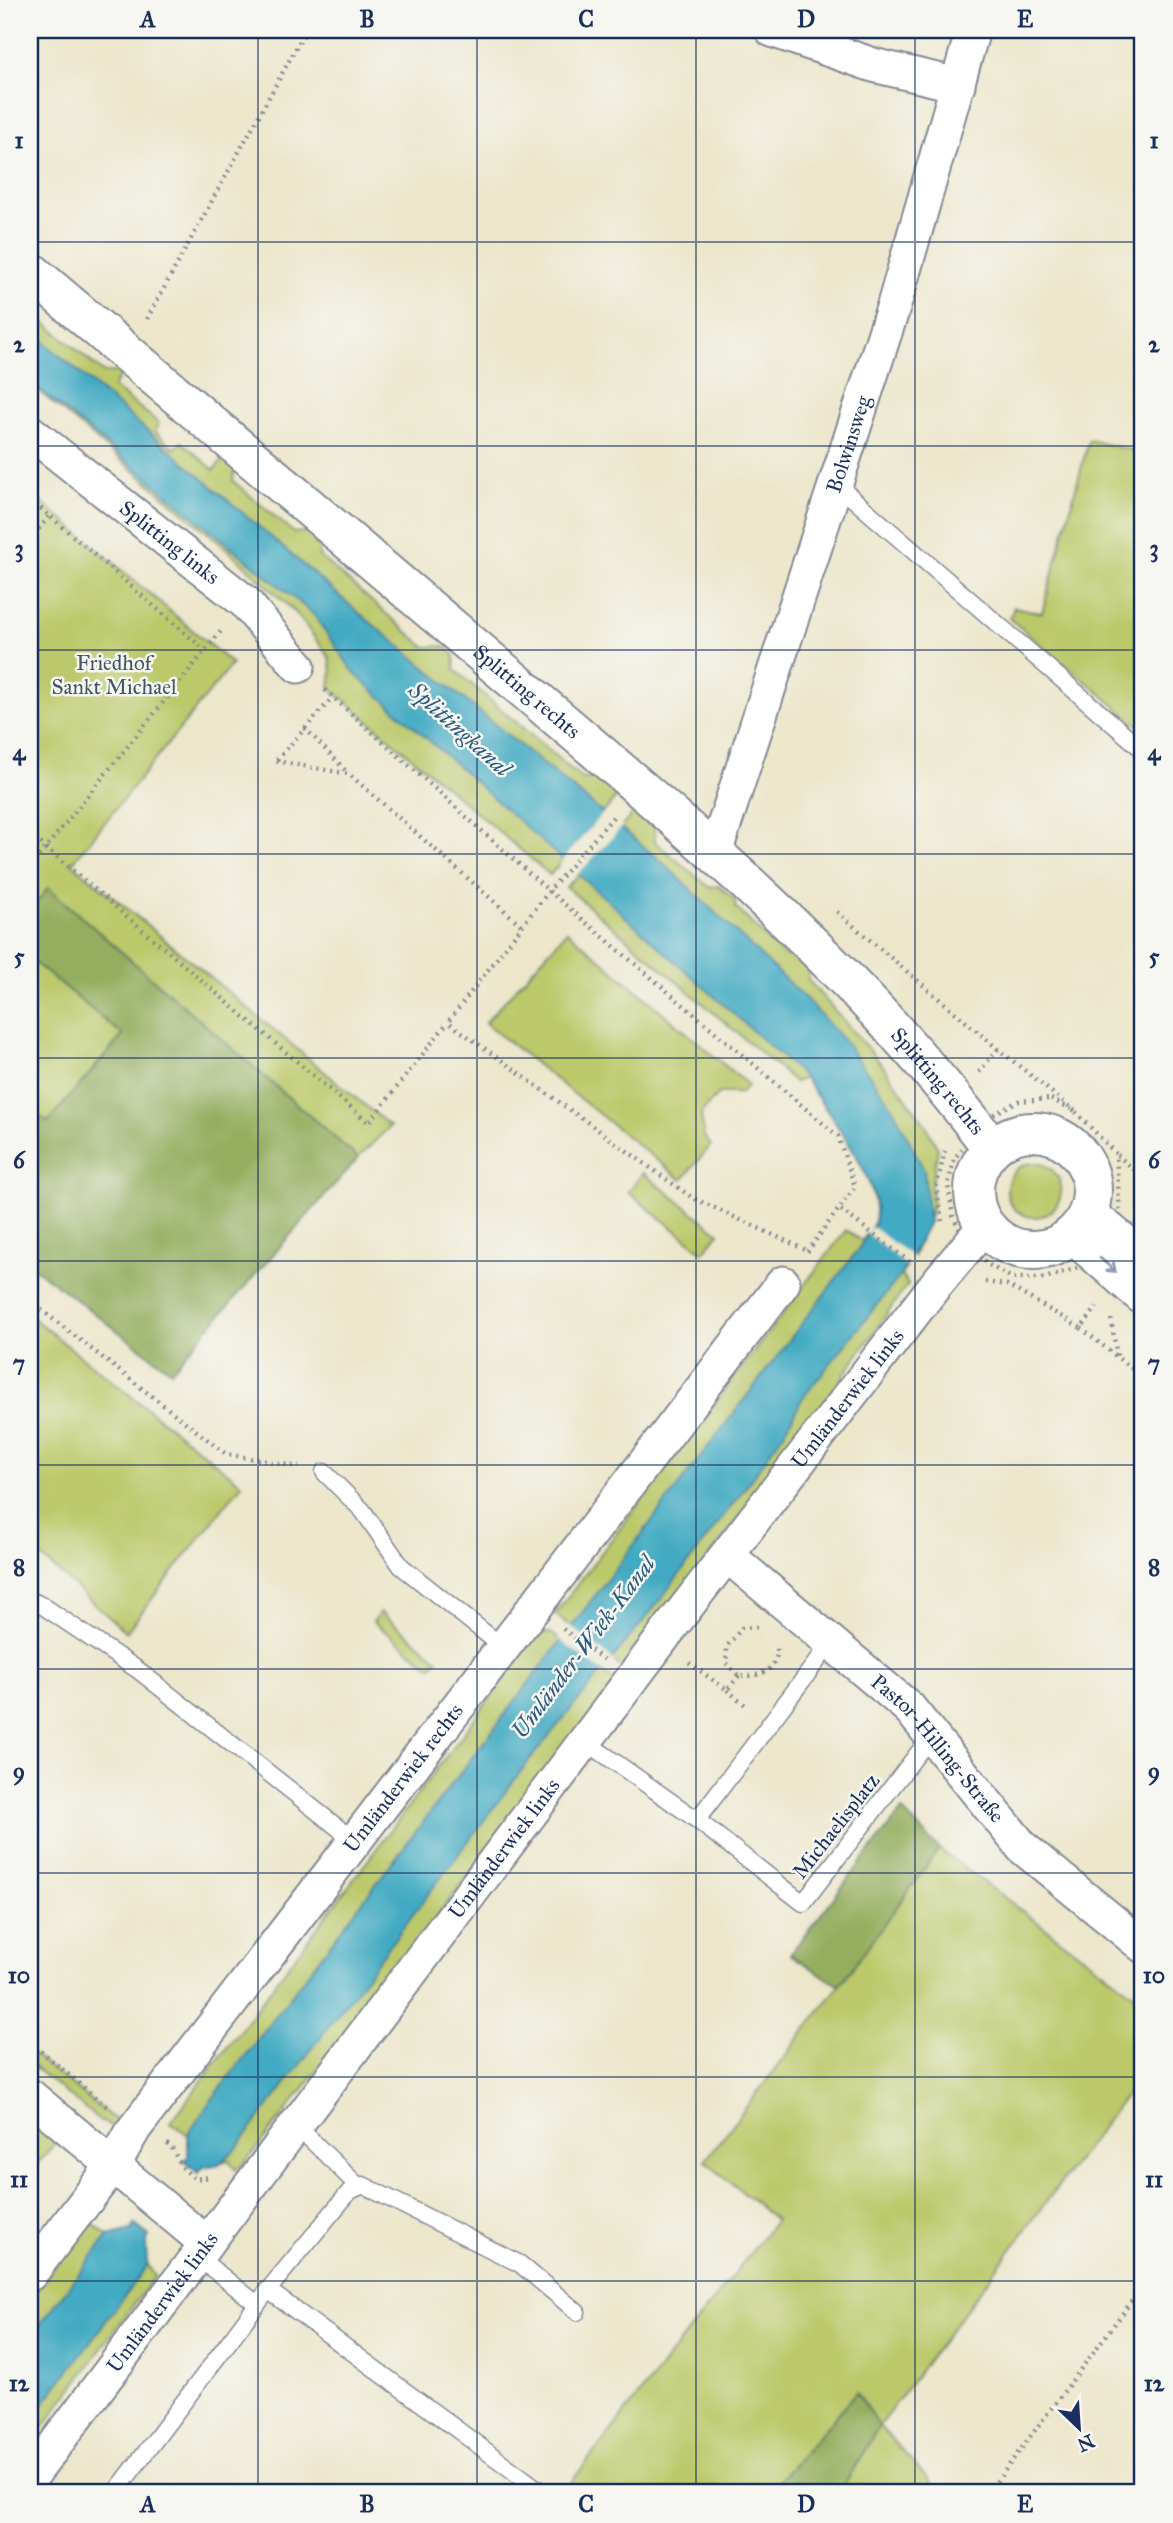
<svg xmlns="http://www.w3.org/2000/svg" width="1173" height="2523" font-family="'IM FELL Great Primer',serif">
  <rect width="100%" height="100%" fill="#f6f6f2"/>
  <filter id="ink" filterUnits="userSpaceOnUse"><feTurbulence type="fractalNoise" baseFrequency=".0143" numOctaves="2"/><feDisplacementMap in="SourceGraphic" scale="14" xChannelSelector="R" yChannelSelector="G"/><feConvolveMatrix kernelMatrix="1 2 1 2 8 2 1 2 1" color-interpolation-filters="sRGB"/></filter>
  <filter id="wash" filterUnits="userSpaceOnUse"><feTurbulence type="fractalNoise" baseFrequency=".00686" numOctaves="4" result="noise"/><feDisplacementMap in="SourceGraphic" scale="28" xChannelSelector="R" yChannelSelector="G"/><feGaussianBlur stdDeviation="1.57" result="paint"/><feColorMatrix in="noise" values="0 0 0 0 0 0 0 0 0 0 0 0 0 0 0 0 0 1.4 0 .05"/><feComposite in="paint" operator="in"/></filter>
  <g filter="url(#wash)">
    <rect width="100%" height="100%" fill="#ece6cb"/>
    <!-- green -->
    <g fill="#bbc96b" stroke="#6b7c64" stroke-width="2">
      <path d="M 30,310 L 104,373 L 123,371 L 113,387 L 159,423 L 155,431 L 174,449 L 182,442 L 214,470 L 224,458 L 235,467 L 233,481 L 294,533 L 312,531 L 320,541 L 319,556 L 425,647 L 444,646 L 454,654 L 455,670 L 582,779 L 601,777 L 619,794 L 603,813 L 620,828 L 637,810 L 654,824 L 655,842 L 709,887 L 719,886 L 736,901 L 735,907 L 784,956 L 802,957 L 809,964 L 808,980 L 883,1066 L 925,1124 L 938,1149 L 931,1185 L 933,1207 L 913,1257 L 872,1227 C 890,1188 825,1110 804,1078 L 795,1082 L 566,887 L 578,875 L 562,861 L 550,875 L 330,688 L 332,671 L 329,657 L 296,613 L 226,548 L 30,384 Z"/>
      <polygon points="1089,440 1143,453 1143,729 1010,619 1014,607 1042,613"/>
      <polygon points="30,492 232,664 72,863 390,1126 358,1158 49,889 30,911"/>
      <polygon points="567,931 748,1085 741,1093 719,1093 701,1113 704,1137 711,1145 682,1180 485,1023"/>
      <polygon points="30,959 123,1035 48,1123 30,1110"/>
      <circle cx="1034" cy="1190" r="27"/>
      <polygon points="643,1173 719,1233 703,1252 628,1192"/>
      <polygon points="846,1230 862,1241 867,1234 907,1266 901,1275 908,1284 797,1441 624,1669 555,1614"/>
      <polygon points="30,1316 242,1484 126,1632 30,1547"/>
      <polygon points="380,1612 438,1659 431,1667 373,1622"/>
      <polygon points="539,1633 551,1633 617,1683 255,2151 236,2170 229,2160 203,2167 198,2173 185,2161 188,2157 188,2135 171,2122"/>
      <polygon points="939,1849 1143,2001 1143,2072 879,2426 941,2493 839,2493 879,2426 857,2392 769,2493 578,2493 569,2485 776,2220 705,2161 839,1986"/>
      <polygon points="30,2052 120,2124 111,2126 99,2120 30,2064"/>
      <polygon points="30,2119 58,2140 31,2171 30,2170"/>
      <path d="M 92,2223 L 108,2236 L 132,2230 L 135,2225 L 149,2236 C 141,2249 146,2265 155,2276 L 30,2445 L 30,2299 L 68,2249 Z"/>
    </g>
    <!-- forest -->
    <g fill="#94ad5f" stroke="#586e5e" stroke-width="2">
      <polygon points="48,888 358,1158 171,1371 30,1265 30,1110 48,1122 123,1035 30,959 30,911"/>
      <polygon points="902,1810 939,1849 839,1986 790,1954"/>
      <polygon points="857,2392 879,2426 839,2493 769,2493"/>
    </g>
    <!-- water -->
    <g fill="#42aac2" stroke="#2e6c90" stroke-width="2">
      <path d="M 30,330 L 364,617 L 660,860 L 807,1000 L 845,1042 L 892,1106 L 924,1170 L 929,1222 L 901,1275 L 802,1399 L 786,1430 L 745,1488 L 654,1608 L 531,1758 L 237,2148 L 219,2164 L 203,2167 L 198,2173 L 185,2161 L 188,2157 L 188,2135 L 204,2110 L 857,1251 C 862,1242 871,1232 874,1223 C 887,1185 825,1109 804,1077 L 355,674 L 313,614 L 30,382 Z"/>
      <polygon points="135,2225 149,2236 146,2242 147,2266 30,2422 30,2337 108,2236 132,2230"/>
    </g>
    <!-- pier -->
    <g fill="#ece6cb">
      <polygon points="605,811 623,826 575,877 560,863"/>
      <polygon points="872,1227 913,1257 907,1266 867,1234"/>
      <polygon points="569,1625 615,1661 604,1673 558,1639"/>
    </g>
  </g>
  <g filter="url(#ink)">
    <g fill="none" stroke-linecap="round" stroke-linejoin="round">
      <defs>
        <g id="service">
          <polyline points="836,484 1143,750"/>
          <polyline points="324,1472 363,1511 401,1566 504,1648"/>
          <polyline points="30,1600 43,1606 138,1670 356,1842"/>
          <polyline points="830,1644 697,1820 803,1903 932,1735"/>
          <polyline points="585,1741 697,1820"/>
          <polyline points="295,2124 359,2187"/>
          <polyline points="195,2255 257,2304"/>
          <polyline points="268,2290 543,2493"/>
          <polyline points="115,2493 268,2290 350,2191 363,2185 520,2264 577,2312"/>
        </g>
        <g id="minor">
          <polyline points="772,30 873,65 958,85"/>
          <path id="s1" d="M 30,432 L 245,602 L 298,666"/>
          <path id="s2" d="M 715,853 L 894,305 L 973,30"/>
          <path id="s3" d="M 727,1555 L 909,1708 L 1023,1848 L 1143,1946"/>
          <polyline points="30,2096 205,2242"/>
          <path id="s4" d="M 30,2274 L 114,2164 L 134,2129 L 783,1283"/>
          <path id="s5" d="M 30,2478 L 674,1623 L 937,1283 L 985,1226"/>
        </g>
        <g id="secondary">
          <path id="s6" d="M 30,271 C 188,405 346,539 505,673 C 678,820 855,965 992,1148"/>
          <circle cx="1033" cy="1191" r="59"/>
          <polyline points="1090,1217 1143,1259"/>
          <polyline points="1073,1234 1143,1295"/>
        </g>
      </defs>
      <!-- service casing -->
      <use href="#service" stroke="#848a94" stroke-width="19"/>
      <!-- minor casing -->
      <use href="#minor" stroke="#848a94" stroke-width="37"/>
      <!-- secondary casing -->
      <use href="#secondary" stroke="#848a94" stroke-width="42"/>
      <!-- path -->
      <g stroke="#848a94" stroke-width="4.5" stroke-dasharray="2 5" stroke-linecap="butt">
        <polyline points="30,225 38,232"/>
        <polyline points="147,319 306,30"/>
        <polyline points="30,499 205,650"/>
        <polyline points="30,540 50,515"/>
        <polyline points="325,690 549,891 838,1136 855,1187 807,1252"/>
        <polyline points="305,728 348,773"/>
        <polyline points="277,760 333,697"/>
        <polyline points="276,761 349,774 521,925"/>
        <polyline points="613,817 549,891 448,1022 691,1197 808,1251"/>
        <polyline points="30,834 369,1123 448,1022"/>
        <polyline points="30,867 222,630"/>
        <polyline points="837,912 998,1049 1075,1111"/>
        <polyline points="979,1072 998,1049"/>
        <polygon points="1051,1099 1075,1111 1116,1154 1120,1215 1096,1254 1081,1267 1045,1278 1012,1278 989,1265 968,1246 953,1216 948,1185 954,1159 987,1118 1018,1101"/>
        <polyline points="1117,1155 1143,1177"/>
        <polyline points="841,1210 910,1262"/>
        <polyline points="942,1221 936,1188 945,1151"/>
        <polyline points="985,1282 1007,1285 1081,1328 1097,1307"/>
        <polyline points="30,1301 226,1454 299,1467"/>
        <polyline points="1111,1319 1117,1356"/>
        <polyline points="1081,1328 1143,1378"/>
        <path d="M 757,1627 L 742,1628 L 727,1646 L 726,1663 L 739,1676 C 761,1678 780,1669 777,1644"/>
        <polyline points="563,1629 604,1660"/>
        <polyline points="689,1663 727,1690 739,1676"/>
        <polyline points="727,1690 748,1707"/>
        <polyline points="30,2042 107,2107"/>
        <polyline points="167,2144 171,2146 181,2166 195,2179 210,2177"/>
        <polyline points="988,2493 1143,2286"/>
      </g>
      <!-- service -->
      <use href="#service" stroke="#fff" stroke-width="16"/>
      <!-- minor -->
      <use href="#minor" stroke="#fff" stroke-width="33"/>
      <!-- secondary -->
      <use href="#secondary" stroke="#fff" stroke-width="38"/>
    </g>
    <!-- one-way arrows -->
    <defs><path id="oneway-shaft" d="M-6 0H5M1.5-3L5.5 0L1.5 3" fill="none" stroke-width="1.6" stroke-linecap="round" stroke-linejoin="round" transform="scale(1.75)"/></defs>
    <use stroke="#8d97ae" href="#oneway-shaft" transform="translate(1108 1265) rotate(41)"/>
  </g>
  <!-- grid -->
  <path fill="none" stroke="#1b2f5e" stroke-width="2" stroke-opacity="0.55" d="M 258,30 L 258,2493M 477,30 L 477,2493M 696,30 L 696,2493M 915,30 L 915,2493M 30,242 L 1143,242M 30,446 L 1143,446M 30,650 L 1143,650M 30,854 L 1143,854M 30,1058 L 1143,1058M 30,1261 L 1143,1261M 30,1465 L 1143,1465M 30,1669 L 1143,1669M 30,1873 L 1143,1873M 30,2077 L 1143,2077M 30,2281 L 1143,2281"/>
  <g text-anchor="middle" stroke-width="5" stroke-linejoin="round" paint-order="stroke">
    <!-- street labels -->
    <g font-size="21" fill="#1b2f5e" stroke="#f6f6f2">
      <text dy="7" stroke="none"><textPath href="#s2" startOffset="430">Bolwinsweg</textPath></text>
      <text dy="7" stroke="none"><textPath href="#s1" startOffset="178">Splitting links</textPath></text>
      <text dy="7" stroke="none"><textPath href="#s6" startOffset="651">Splitting rechts</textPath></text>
      <text dy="7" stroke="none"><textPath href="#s6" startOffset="1218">Splitting rechts</textPath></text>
      <text dy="7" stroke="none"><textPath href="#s5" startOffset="1354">Umländerwiek links</textPath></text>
      <text dy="7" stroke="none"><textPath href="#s3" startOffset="287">Pastor-Hilling-Straße</textPath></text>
      <text dy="7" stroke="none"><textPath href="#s4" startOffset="621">Umländerwiek rechts</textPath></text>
      <text transform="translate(836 1826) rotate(-52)" y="7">Michaelisplatz</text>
      <text dy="7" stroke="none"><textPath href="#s5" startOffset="788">Umländerwiek links</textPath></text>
      <text dy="7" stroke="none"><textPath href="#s5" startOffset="220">Umländerwiek links</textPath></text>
    </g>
    <!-- park labels -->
    <g font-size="21" fill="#435661" stroke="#f6f6f2">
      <text x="114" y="670">Friedhof<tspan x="114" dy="24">Sankt Michael</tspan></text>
    </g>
    <!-- water labels -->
    <g font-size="23" font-style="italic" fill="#295a81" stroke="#f6f6f2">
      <text transform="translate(460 729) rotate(42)" y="8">Splittingkanal</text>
      <text transform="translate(583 1647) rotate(-53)" y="8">Umländer-Wiek-Kanal</text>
    </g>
  </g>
  <!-- margin -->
  <rect width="1173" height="2523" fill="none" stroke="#f6f6f2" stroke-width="77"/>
  <!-- north arrow -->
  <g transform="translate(1079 2428) rotate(155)" stroke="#f6f6f2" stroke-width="5" paint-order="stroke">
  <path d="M0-5L12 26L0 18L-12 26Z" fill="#1b2f5e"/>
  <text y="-10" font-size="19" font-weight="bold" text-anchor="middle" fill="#1b2f5e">N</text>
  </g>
  <rect x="38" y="38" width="1096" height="2446" fill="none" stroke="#1b2f5e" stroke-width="2.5"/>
  <g font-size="23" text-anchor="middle" font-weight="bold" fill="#1b2f5e">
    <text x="148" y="27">A</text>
    <text x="367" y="27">B</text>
    <text x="586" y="27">C</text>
    <text x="806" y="27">D</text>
    <text x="1025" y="27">E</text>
    <text x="19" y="148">1</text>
    <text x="1154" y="148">1</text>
    <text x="19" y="352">2</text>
    <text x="1154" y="352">2</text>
    <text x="19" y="556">3</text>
    <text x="1154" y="556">3</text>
    <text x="19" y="760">4</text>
    <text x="1154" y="760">4</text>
    <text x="19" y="964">5</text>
    <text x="1154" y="964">5</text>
    <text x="19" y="1168">6</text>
    <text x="1154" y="1168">6</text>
    <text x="19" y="1371">7</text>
    <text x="1154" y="1371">7</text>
    <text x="19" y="1575">8</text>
    <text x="1154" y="1575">8</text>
    <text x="19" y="1779">9</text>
    <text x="1154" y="1779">9</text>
    <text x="19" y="1983">10</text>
    <text x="1154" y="1983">10</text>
    <text x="19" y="2187">11</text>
    <text x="1154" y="2187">11</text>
    <text x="19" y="2391">12</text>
    <text x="1154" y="2391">12</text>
    <text x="148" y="2512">A</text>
    <text x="367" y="2512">B</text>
    <text x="586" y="2512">C</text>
    <text x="806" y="2512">D</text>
    <text x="1025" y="2512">E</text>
  </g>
</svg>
